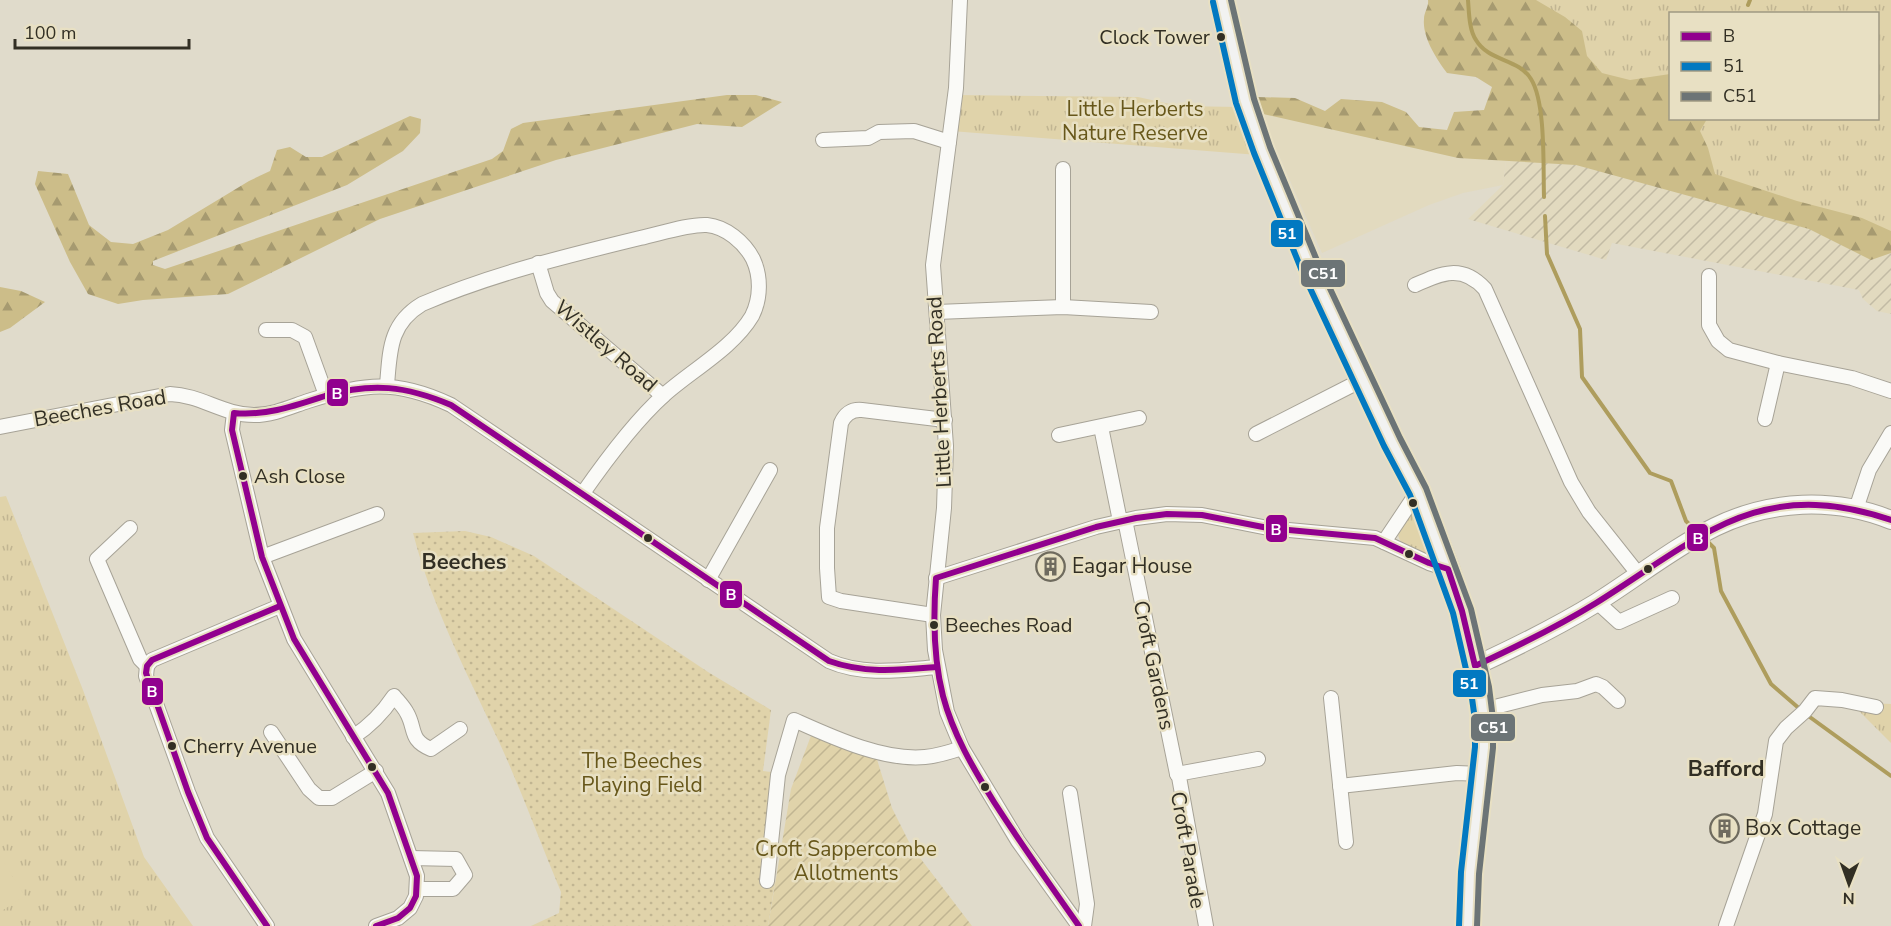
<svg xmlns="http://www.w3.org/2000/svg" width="1891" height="926" font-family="'Nunito Sans',sans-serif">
  <defs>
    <pattern id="industrial-furrows" width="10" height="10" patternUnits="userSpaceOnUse" patternTransform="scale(1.5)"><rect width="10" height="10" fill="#e2dabf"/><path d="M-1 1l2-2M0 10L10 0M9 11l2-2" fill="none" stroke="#c2bba4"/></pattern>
    <pattern id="grass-tufts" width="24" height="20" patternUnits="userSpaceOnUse" patternTransform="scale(1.5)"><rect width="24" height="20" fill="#e0d3aa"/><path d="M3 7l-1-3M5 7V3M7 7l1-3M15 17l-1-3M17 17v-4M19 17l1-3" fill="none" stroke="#c1b592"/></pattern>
    <pattern id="forest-firs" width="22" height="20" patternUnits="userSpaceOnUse" patternTransform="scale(1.5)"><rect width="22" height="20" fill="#ccbd89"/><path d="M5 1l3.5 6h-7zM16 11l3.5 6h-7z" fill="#a69a70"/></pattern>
    <pattern id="park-dots" width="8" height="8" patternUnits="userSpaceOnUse" patternTransform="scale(1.5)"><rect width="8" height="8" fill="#e0d3aa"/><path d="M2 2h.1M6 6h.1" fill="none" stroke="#c1b592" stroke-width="1.8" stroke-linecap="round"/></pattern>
    <pattern id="garden-furrows" width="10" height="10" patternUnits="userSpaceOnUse" patternTransform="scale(1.5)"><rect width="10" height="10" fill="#e0d3aa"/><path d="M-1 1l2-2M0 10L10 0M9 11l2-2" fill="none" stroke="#c1b592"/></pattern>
  </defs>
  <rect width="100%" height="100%" fill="#e0dbcb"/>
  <!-- built -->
  <polygon fill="#e2dabf" points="1258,108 1507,153 1503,185 1463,193 1429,205 1322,253"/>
  <!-- industrial -->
  <polygon fill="url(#industrial-furrows)" points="1533,132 1891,243 1891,314 1877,311 1863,299 1859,290 1612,243 1606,260 1468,219 1503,185 1507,153"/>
  <!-- grass -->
  <g fill="url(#grass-tufts)" fill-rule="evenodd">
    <path d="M 1511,0 L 1891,0 L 1891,241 L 1592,150 ZM 1670,14 L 1878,14 L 1878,118 L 1670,118 Z"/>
    <polygon points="955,95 1138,97 1179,106 1240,107 1258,155 951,131"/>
    <polygon points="6,496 83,690 144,857 193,926 0,926 0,497"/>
    <path d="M 1414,514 L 1419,515 L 1432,549 L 1429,554 C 1417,555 1400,548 1398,534 L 1409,516 Z"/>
    <polygon points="1850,702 1891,704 1891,743"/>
  </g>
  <!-- forest -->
  <g fill="url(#forest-firs)">
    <path d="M 1428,0 L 1536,0 L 1565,17 L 1582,31 L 1587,56 L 1602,73 L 1630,80 L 1670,74 L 1670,118 L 1707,119 L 1700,131 L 1708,148 L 1715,174 L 1797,201 L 1862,218 L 1891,231 L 1891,253 L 1871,260 L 1809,229 L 1576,165 L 1458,158 L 1263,114 L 1257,97 L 1295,98 L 1325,111 L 1341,99 L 1382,102 L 1406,112 L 1419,127 L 1447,130 L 1454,112 L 1484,110 L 1492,87 L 1476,77 L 1447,73 C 1437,60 1422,37 1424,19 C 1424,12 1429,7 1428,0 Z"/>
    <polygon points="727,95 756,95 782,102 742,127 697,124 556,160 380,219 228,294 143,300 118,304 88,294 70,262 35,184 38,171 68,174 89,225 111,242 133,244 168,230 249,181 270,171 277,150 290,147 306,157 322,157 410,116 421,119 420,133 403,151 347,185 153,261 153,265 165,269 492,159 503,151 511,129 523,123"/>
    <polygon points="0,287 21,291 45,302 10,328 0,332"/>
  </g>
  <!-- park -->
  <path fill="url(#park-dots)" d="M 465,531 L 491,537 L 534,556 L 708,672 L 771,710 L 763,771 L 771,772 L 760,879 L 775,882 L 768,926 L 531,926 L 559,913 L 561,892 C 540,842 522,792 500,744 C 468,675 432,607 413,533 Z"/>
  <!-- garden -->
  <polygon fill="url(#garden-furrows)" points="812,733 875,753 892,808 911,846 972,926 768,926 791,789"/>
  <!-- pitch -->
  <polygon fill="#e0d3aa" points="0,856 25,896 0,912"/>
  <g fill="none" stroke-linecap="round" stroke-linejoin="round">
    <!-- stream -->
    <g stroke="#ae9d5d" stroke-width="4">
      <path d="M 1468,0 C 1469,12 1469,30 1476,40 C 1489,62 1518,58 1531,79 C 1546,103 1543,167 1544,197"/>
      <polyline points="1748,5 1750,0"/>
      <polyline points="1545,216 1547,254 1580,329 1582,377 1650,473 1671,481 1686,521 1696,531"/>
      <polyline points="1704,538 1714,548 1721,591 1771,684 1801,710"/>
      <polyline points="1807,715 1891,776"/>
    </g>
    <defs>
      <g id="minor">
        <polyline points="960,0 956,88 933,265 946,446 944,508 933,615 935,650 947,712 962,748 1018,841 1079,926"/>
        <polyline points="823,140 868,138 879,132 914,131 949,142"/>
        <polyline points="538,263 547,293 552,301 663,396"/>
        <polyline points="1709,276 1709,325 1718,341 1729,350 1778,363 1852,378 1891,391"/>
        <path d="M 1415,285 C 1442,273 1462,264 1485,289 L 1571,482 L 1589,512 L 1639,575"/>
        <polyline points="1063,307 1063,169"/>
        <polyline points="937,312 1063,307 1151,312"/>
        <polyline points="266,330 292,330 305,337 326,395"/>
        <path d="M 387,385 C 390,351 389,324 422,304 C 492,274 566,256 640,238 C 659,234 688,224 707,225 C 726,227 744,242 753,259 C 761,276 761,298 752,316 C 733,348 692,370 664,395 C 634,422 606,460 583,493"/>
        <polyline points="234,413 232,430 262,557 294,639 388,793 417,876 416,896 410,908 398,918 376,926"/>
        <polyline points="1765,419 1778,363"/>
        <path d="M 0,427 L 170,394 C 201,395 223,415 254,415 C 273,415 290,407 308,401 C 364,383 396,379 451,405 L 829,661 C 863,676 901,670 937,667"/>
        <polyline points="1101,427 1120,521"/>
        <polyline points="1256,434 1362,380"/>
        <polyline points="1059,435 1139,418"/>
        <polyline points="1856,509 1869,470 1891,433"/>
        <polyline points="1125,520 1177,774 1179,777 1206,926"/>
        <polyline points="130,528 97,559 140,659 147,666"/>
        <polyline points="1384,542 1418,491"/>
        <polyline points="262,557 377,514"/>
        <polyline points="936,578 1096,527 1136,518 1167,514 1202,515 1268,528 1375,538 1429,563 1448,569"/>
        <polyline points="708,580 770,470"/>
        <polyline points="1597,602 1619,622 1672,598"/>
        <path d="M 933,615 L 841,601 L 829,597 L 827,568 L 827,528 L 841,423 C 845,414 852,409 862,410 L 945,420"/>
        <polyline points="147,666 146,676 188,792 207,838 267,926"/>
        <polyline points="147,666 152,660 280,606"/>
        <polyline points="1331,698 1346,842"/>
        <polyline points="1483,710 1542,695 1577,691 1596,684 1603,687 1618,701"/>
        <polyline points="271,732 309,789 319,798 332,798 376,771"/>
        <path d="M 353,737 C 370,726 382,714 394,696 C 398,701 404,707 407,713 C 416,729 409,740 431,749 L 460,729"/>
        <polyline points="1177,774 1258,759"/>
        <polyline points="1340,786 1457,773 1481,774"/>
        <polyline points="1070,793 1087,904 1084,926"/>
        <polyline points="411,858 456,859 465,875 453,889 418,889"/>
        <path d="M 767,881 L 778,775 L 794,720 C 832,737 883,761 925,757 C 937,756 950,752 962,748"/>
        <polyline points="1726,926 1765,814 1776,741 1786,728 1805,711 1815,698 1842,700 1876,707"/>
      </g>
      <path id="tertiary" d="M 1475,666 C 1516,647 1557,627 1596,603 C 1636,578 1673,548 1715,527 C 1770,500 1834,497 1891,520"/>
      <polyline id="primary" points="1222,0 1245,101 1262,150 1310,267 1392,442 1418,491 1448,569 1462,611 1480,689 1484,719 1484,747 1470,873 1468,926"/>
    </defs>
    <!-- minor casing -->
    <use href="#minor" stroke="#a7a397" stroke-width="16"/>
    <!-- tertiary casing -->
    <use href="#tertiary" stroke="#a7a397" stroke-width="20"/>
    <!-- primary casing -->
    <use href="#primary" stroke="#bcb9b1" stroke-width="25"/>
    <!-- minor -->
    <use href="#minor" stroke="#fafaf7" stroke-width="14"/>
    <!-- tertiary -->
    <use href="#tertiary" stroke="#fafaf7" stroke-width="18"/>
    <!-- primary -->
    <use href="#primary" stroke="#f2f2f1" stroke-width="22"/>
    <defs>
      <g id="bus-1">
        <polyline points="267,926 207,838 188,792 146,673 147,666 152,660 280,606"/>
        <path d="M 376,926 L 398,918 L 410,908 L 416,896 L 417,876 L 388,793 L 294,639 L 262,557 L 232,430 L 234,413 C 266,416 294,406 325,396 C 372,382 406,386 451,405 L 829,661 C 865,674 900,670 937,667"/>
        <path d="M 1079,926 C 1050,885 1021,844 994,802 C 973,768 953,734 943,696 C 933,657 933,618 936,578 L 1096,527 L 1136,518 L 1167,514 L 1202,515 L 1268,528 L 1375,538 L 1429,563 L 1448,569 L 1462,611 L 1475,666 C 1516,647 1557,627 1596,603 C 1700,538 1759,475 1891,520"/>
      </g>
      <polyline id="bus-2" points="1213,2 1236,103 1254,153 1302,271 1384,446 1410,495 1453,613 1471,691 1475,720 1475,747 1461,872 1459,926"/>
      <polyline id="bus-3" points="1231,0 1254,99 1270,147 1318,263 1400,438 1426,488 1471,609 1489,687 1493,719 1493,748 1479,874 1477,926"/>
    </defs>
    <!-- bus-1 casing -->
    <use href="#bus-1" stroke="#e8e0c3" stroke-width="10"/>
    <!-- bus-2 casing -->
    <use href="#bus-2" stroke="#e8e0c3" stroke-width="10"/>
    <!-- bus-3 casing -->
    <use href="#bus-3" stroke="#e8e0c3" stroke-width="10"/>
    <!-- bus-1 -->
    <use href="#bus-1" stroke="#91008e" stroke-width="6"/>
    <!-- bus-2 -->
    <use href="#bus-2" stroke="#0279c1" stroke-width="6"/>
    <!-- bus-3 -->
    <use href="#bus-3" stroke="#6c7476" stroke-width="6"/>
  </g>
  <!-- icons -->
  <defs>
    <symbol id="building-ring" viewBox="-11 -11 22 22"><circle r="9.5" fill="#e8e0c3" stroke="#6f6b5e" stroke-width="1.5"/><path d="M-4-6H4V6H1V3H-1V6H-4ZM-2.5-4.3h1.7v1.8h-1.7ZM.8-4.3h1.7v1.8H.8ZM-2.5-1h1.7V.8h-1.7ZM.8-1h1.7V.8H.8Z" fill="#6f6b5e"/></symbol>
  </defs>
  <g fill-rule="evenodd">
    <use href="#building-ring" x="1034" y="550" width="33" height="33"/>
    <use href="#building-ring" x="1708" y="812" width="33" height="33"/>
  </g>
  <!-- markers -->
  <g fill="#322f24" stroke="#e8e0c3" stroke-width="2">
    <circle cx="1221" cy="37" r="5"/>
    <circle cx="243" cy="476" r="5"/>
    <circle cx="1413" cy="503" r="5"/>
    <circle cx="648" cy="538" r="5"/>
    <circle cx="1409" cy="554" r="5"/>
    <circle cx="1648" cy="569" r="5"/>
    <circle cx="934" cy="625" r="5"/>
    <circle cx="172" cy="746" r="5"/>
    <circle cx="372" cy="767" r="5"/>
    <circle cx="985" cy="787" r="5"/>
  </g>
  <g text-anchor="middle" stroke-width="5" stroke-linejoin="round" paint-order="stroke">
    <!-- bus labels -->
    <g font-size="20" fill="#322f24" stroke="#e8e0c3" text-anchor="start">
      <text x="1210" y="44" text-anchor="end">Clock Tower</text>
      <text x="254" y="483">Ash Close</text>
      <text x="945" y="632">Beeches Road</text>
      <text x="183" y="753">Cherry Avenue</text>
    </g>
    <!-- park labels -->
    <g font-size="21" fill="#67571a" stroke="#e8e0c3">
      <text x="1135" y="116">Little Herberts<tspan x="1135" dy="24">Nature Reserve</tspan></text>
      <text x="642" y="768">The Beeches<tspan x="642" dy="24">Playing Field</tspan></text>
      <text x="846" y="856">Croft Sappercombe<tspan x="846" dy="24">Allotments</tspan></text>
    </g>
    <!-- street labels -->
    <g font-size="21" fill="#322f24" stroke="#e8e0c3">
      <text transform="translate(606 346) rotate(41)" y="7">Wistley Road</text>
      <text transform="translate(939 392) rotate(-93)" y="7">Little Herberts Road</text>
      <text transform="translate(100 408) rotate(-10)" y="7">Beeches Road</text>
      <text transform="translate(1154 665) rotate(78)" y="7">Croft Gardens</text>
      <text transform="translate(1188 850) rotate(80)" y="7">Croft Parade</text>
    </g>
    <!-- poi labels -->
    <g font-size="21" fill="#322f24" stroke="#e8e0c3" text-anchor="start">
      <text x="1072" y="573">Eagar House</text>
      <text x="1745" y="835">Box Cottage</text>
    </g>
    <!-- neighbourhood labels -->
    <g font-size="22" font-weight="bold" fill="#322f24" stroke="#e8e0c3">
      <text x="464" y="569">Beeches</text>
      <text x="1726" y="776">Bafford</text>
    </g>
  </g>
  <g stroke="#e8e0c3" stroke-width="2">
    <rect x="1270" y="219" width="34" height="29" rx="6" fill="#0279c1"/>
    <rect x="1300" y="259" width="46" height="29" rx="6" fill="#6c7476"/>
    <rect x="326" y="378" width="23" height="29" rx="6" fill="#91008e"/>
    <rect x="1265" y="514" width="23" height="29" rx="6" fill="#91008e"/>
    <rect x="1686" y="523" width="23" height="29" rx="6" fill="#91008e"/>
    <rect x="719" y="580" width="24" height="29" rx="6" fill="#91008e"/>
    <rect x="1452" y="669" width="35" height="29" rx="6" fill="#0279c1"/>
    <rect x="141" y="677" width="23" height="29" rx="6" fill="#91008e"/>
    <rect x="1470" y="713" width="46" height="29" rx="6" fill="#6c7476"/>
  </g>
  <g font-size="16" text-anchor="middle" font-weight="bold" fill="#fff">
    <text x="1287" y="239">51</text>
    <text x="1323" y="279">C51</text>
    <text x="337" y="399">B</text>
    <text x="1276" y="535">B</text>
    <text x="1698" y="544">B</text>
    <text x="731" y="600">B</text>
    <text x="1469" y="689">51</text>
    <text x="152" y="697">B</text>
    <text x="1493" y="733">C51</text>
  </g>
  <!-- legend -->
  <rect x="1669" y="12" width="210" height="108" fill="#e8e0c3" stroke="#9f9983" stroke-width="1.5"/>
  <rect x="1681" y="32" width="30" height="9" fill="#91008e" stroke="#9f9983" stroke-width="1.5"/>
  <text x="1723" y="42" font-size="18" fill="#322f24">B</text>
  <rect x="1681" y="62" width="30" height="9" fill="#0279c1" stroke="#9f9983" stroke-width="1.5"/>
  <text x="1723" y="72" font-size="18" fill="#322f24">51</text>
  <rect x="1681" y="92" width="30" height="9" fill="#6c7476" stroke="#9f9983" stroke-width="1.5"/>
  <text x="1723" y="102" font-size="18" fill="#322f24">C51</text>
  <!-- north arrow -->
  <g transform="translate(1849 884) rotate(181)" stroke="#e8e0c3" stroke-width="4.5" paint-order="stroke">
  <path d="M0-4.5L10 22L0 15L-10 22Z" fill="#322f24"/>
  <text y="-9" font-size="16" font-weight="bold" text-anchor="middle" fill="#322f24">N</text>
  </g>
  <!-- scale -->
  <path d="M15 39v9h174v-9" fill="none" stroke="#322f24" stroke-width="3"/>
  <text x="24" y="39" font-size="18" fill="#322f24" stroke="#e8e0c3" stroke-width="4.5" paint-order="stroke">100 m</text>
</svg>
